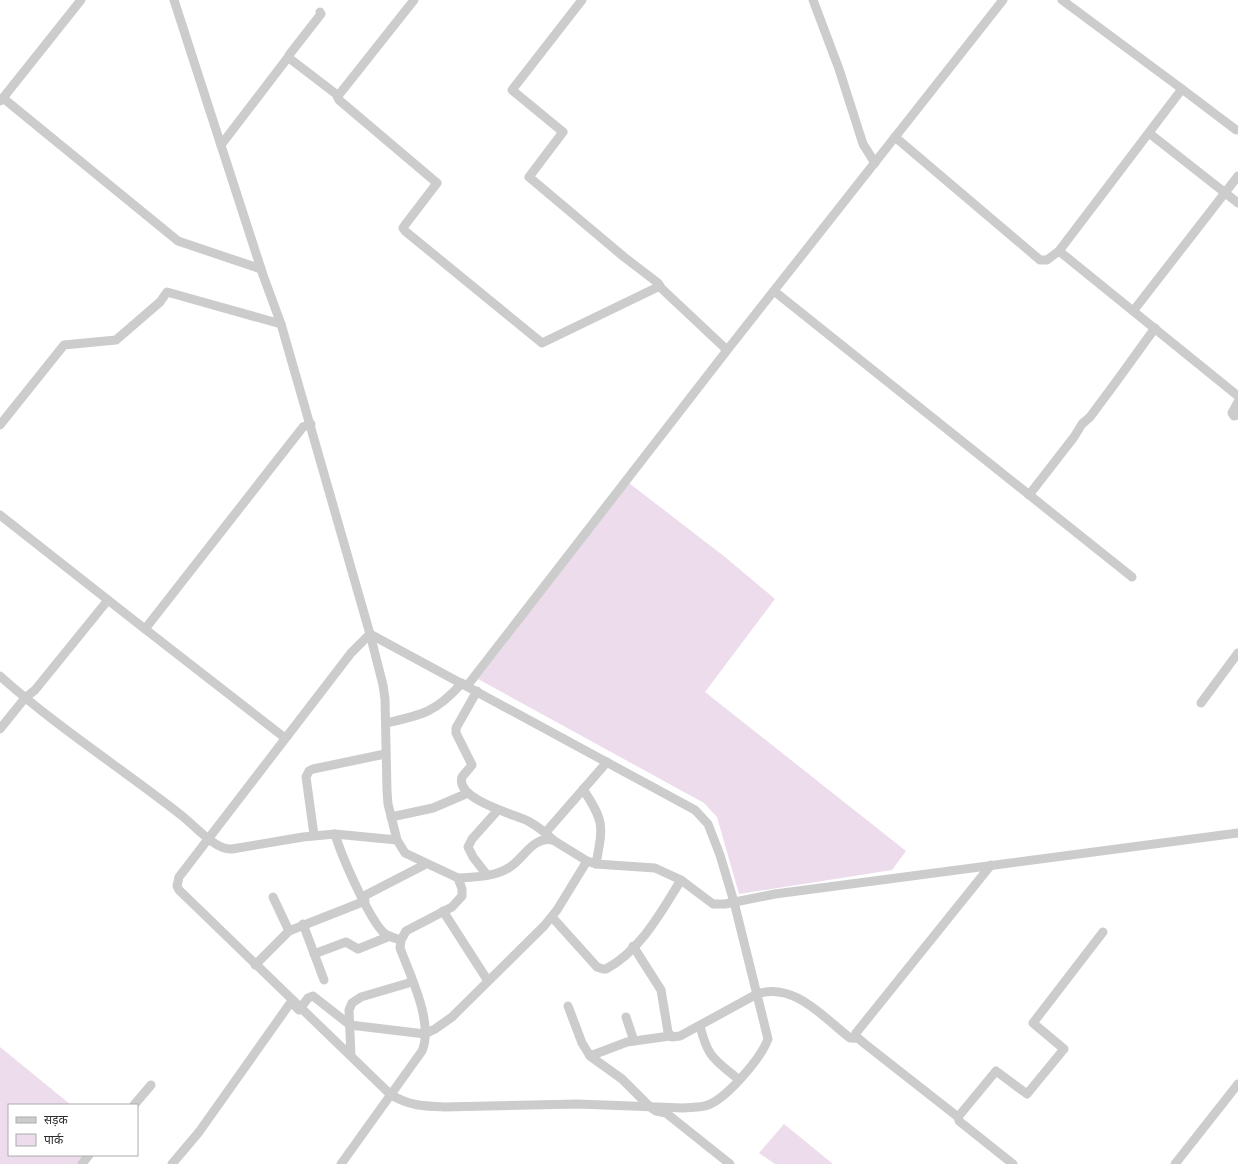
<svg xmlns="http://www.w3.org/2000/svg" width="1238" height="1164" font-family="Quicksand,'Noto Sans Devanagari',sans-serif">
  <rect width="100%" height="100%" fill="#fff"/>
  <!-- green -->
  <g fill="#ecdcec">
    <polygon points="629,483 725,557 775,599 705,692 906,851 892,870 739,894 717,817 704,803 478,679"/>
    <polygon points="0,1047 71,1105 9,1105 9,1155 85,1155 78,1164 0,1164"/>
    <polygon points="784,1124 833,1164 775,1164 759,1153"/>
  </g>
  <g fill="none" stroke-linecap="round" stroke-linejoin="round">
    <!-- minor -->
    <g stroke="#ccc" stroke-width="9">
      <path d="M 174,0 L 263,275 L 281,324 L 370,634 L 383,685 L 385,699 L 387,791 L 388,804 L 397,840 L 405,853 L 458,878 L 462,889 L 462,896 L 452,907 L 406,931 L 401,940 L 400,948 C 410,975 434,1023 422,1051 L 341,1164"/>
      <polyline points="582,0 512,90 563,132 529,177 624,257 658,283 661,288 727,350"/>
      <polyline points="813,0 839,69 863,144 875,163"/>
      <polyline points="320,12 321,14 289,55 289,58 336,94 339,100 437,183 405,225 403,228 405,231 542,343 660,286"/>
      <polyline points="1182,89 1236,130"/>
      <polyline points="338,96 414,0"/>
      <polyline points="3,98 81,0"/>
      <polyline points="0,101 3,98 178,241 261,269"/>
      <polyline points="1149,133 1238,203"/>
      <polyline points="895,137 1040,260 1047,260 1059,251 1182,89 1062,0"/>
      <polyline points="221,145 289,56"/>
      <polyline points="1059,251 1238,396"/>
      <polyline points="774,291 1132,577"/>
      <polyline points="1134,310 1238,176"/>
      <polyline points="1238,402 1232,413 1234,416 1238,415"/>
      <polyline points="0,425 64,345 116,340 160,302 167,292 281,324"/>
      <polyline points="1029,495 1074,437 1082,424 1090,417 1116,382 1155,328"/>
      <polyline points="0,515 108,600"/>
      <polyline points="145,629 285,738"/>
      <path d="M 370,634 L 695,810 L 708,824 L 720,855 L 734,902 L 768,1039 C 761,1058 727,1098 708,1105 C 700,1108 691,1107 683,1108 L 578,1104 L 444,1107 C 422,1106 411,1106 391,1095 L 179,890 L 177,886 L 179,877 L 351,653 Z"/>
      <path d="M 0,676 C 57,727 121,768 181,815 C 194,825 216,851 232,849 L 303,837 L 335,834 L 397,840"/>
      <polyline points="467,686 728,349 1003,0"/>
      <path d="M 477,691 L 456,728 L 456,733 L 472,765 L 462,777 C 455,799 513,814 528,821 C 537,826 545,832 553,840"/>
      <polyline points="1201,703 1238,653"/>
      <path d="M 386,723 C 423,715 436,712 462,683"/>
      <polyline points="0,729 25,698 35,690 108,600 145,629 303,427 311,424"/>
      <path d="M 583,789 C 605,823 603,825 596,864"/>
      <polyline points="391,817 433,808 468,793"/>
      <polyline points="546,832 607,762"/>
      <path d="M 335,834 C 341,855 369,919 384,933 C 388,937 395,938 401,940"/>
      <polyline points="314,835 306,777 309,771 313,769 385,754"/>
      <polyline points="487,875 473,857 468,847 472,839 498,810"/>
      <path d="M 458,878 C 475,877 495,877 510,867 C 524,858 533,836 553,840 L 587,861 L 596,864 L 655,868 L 681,880 L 713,904 L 725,904 L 775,894 L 1238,833"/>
      <polyline points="273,897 289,931"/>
      <polyline points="362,897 426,864"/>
      <polyline points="443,911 488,981"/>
      <path d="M 552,917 L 597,967 L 603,969 L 606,969 C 641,950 661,912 681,880"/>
      <polyline points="303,924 324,980"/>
      <path d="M 633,946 L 661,990 L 668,1032 L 672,1037 L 680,1036 L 757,994 C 794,982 823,1017 850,1038 L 858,1038 L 865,1044 L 958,1117 L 959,1121 L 1013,1164"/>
      <polyline points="314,954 346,942 358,949 390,936"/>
      <polyline points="255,965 289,931 365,901"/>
      <polyline points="568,1006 582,1043 590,1056 622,1079 649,1106 656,1111 666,1113 730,1164"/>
      <polyline points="626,1017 634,1041"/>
      <path d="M 700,1026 C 708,1058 714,1059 738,1079"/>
      <polyline points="854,1038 856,1033 991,865"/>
      <polyline points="351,1056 349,1010 352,1003 361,997 412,982"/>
      <polyline points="590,1056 627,1042 670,1036"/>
      <polyline points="134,1105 151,1085"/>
      <polyline points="958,1117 996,1071 1027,1094 1064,1049 1033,1023 1103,932"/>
      <polyline points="82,1164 89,1155"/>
      <polyline points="172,1164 199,1132 291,1002 299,1010 308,998 313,996 350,1025 425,1034 435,1029 452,1017 544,926 557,910 587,861"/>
      <polyline points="1175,1164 1238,1084"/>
    </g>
  </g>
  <!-- legend -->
  <rect x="8" y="1104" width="130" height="52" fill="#ffffff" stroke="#acacac"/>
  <rect x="16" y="1117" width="20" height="6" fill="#cccccc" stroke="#acacac"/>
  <text x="44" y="1124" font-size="12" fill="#2f2f2f">सड़क</text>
  <rect x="16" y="1134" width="20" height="12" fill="#ecdcec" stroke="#acacac"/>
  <text x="44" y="1144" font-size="12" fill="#2f2f2f">पार्क</text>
</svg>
